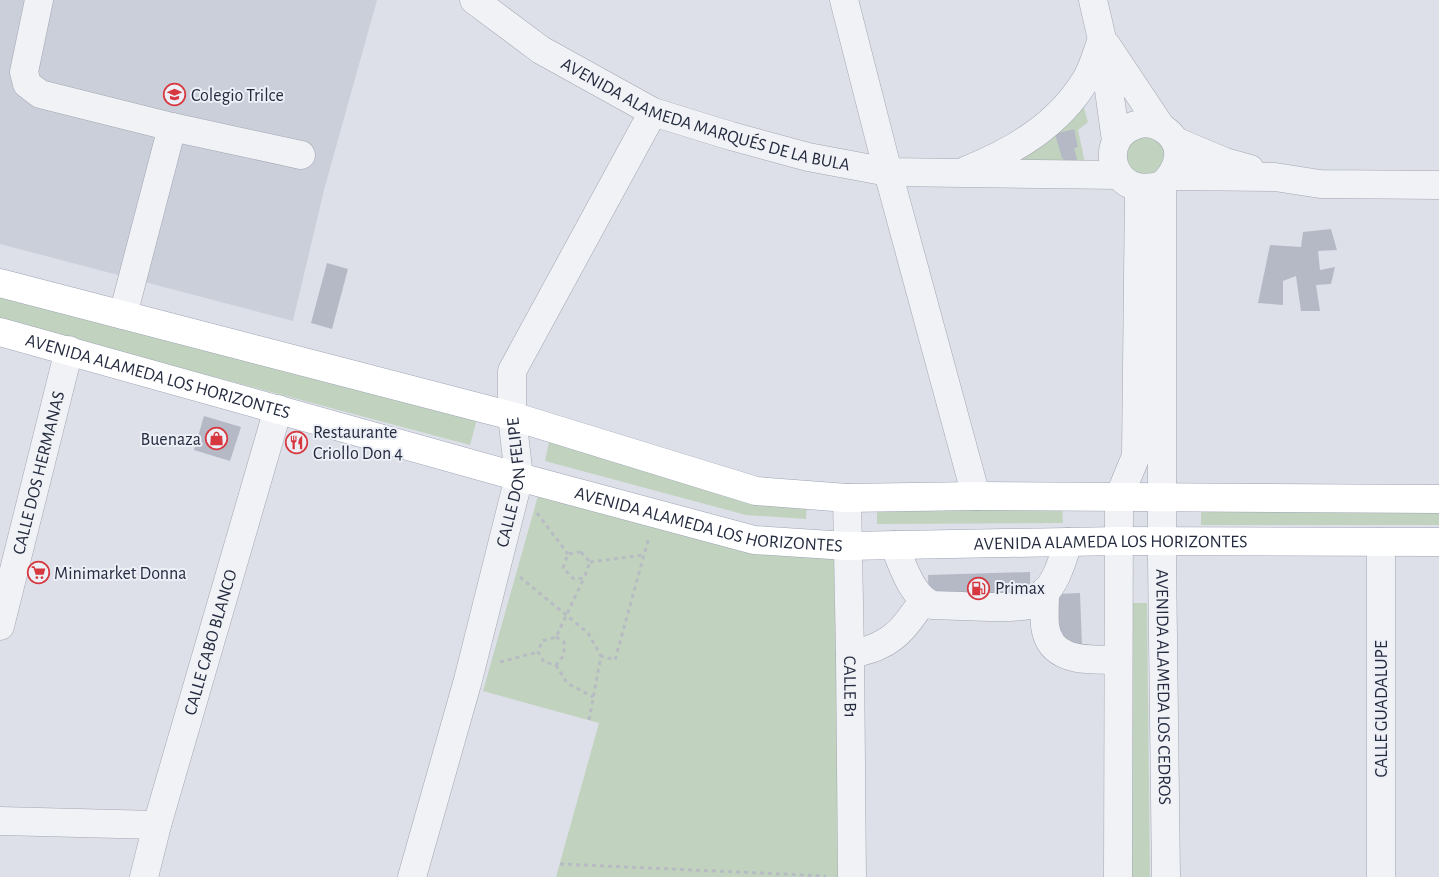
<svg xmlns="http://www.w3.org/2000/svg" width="1439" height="877" font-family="'Alegreya Sans',sans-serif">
  <rect width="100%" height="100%" fill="#dde0e8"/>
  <!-- built -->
  <polygon fill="#cbcfda" points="0,0 377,0 324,190 293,321 0,244"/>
  <!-- green -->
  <g fill="#c1d3be">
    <polygon points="1083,105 1088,122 1078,130 1085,163 1011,160"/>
    <circle cx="1146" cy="156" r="19"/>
    <polygon points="0,293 477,419 470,445 0,320"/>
    <polygon points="549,442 807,500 806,519 746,515 545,461"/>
    <polygon points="538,496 765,554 834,559 840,877 556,877 599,723 483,691"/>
    <polygon points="1062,504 1063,523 877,524 877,505"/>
    <rect x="1201" y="505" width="238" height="20"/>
    <polygon points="1124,603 1147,603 1150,877 1127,877"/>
  </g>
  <!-- building -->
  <g fill="#b4b9c5">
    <polygon points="1074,129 1078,147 1074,148 1078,162 1071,165 1062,158 1055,134"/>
    <polygon points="1331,229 1337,250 1318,251 1320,270 1335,267 1331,284 1316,285 1320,311 1301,311 1296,276 1283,281 1283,305 1258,303 1270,245 1301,247 1303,232"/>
    <polygon points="327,263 348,269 332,329 311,323"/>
    <polygon points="204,416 241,427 230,461 194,450"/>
    <polygon points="1030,572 1030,600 929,603 928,575"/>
    <polygon points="1080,593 1082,646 1060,646 1058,594"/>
  </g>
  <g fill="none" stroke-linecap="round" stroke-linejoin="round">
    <defs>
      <g id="minor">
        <polyline points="39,0 24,72 27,84 40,94 172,127 301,155"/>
        <path id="s1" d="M 474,0 L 541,50 L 653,112 L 731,136 L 808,157 L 888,172 L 1119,175"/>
        <polyline points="844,0 888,172 976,496"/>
        <polyline points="1093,0 1102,39 1116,141"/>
        <polyline points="1107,46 1161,127"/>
        <polyline points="1175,141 1225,162 1250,169"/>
        <path d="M 967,170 C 1014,151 1058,125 1085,81 C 1093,69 1097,52 1102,39"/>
        <polyline points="1172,176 1275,177 1320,184 1439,185"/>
        <path id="s2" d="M 1162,185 C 1110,202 1096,137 1136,125 C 1145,122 1154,123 1162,128 C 1187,143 1180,169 1162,185 L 1162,559 L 1166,877"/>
        <polyline points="123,315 172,127"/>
        <path id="s3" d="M 847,498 L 850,654 L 852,877"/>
        <polyline points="1381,542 1381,877"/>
        <path d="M 894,545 C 903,566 911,595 932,605 C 949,605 1022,610 1032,604 C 1054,591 1062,563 1068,542"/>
        <path d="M 1045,591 C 1045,603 1044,615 1045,626 C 1050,664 1090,659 1118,660"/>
        <path id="s4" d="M 0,626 L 69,350"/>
        <path d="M 850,654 C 860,652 872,650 880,645 C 900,636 911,618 923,601"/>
        <polyline points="0,821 157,825"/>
        <path id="s5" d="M 144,877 L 157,825 L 278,409"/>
        <path id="s6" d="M 412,877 L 468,680 L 519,477 L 512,416 L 512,371 L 653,112"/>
        <polyline points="1118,877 1119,497 1136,456 1139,189"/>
      </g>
      <g id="major">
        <polyline points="0,283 512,416 756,491 847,498 976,496 1439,499"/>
        <path id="s7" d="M 0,332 L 519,477 L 754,540 L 847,546 L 1118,541 L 1439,542"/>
      </g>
    </defs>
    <!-- minor casing -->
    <use href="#minor" stroke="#a2a6b2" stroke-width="29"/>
    <!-- major casing -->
    <use href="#major" stroke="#9ca3b5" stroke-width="29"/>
    <!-- path -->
    <g stroke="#b7bbc3" stroke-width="3" stroke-dasharray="4 4" stroke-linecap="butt">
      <polyline points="537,513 568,554"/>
      <polygon points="581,552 590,562 584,578 574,579 563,568 568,554"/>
      <polyline points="590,562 644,555"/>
      <polyline points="520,577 588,633 601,656"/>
      <polyline points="556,637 564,642 564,655 556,665 544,662 538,652 542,641 556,637 584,578"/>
      <polyline points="500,662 538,652"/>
      <polyline points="556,665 567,683 593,697"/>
      <polyline points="589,720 601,656 615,660 649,537"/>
      <polyline points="560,864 826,876"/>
    </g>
    <!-- minor -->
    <use href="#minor" stroke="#f0f2f6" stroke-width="28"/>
    <!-- major -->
    <use href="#major" stroke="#fff" stroke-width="28"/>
  </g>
  <!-- icons -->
  <defs>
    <symbol id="school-ring" viewBox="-11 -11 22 22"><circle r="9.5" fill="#edeff6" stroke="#d7383f" stroke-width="1.5"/><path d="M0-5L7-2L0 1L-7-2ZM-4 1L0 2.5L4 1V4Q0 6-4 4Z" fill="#d7383f"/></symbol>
    <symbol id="shop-ring" viewBox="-11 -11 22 22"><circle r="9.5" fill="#edeff6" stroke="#d7383f" stroke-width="1.5"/><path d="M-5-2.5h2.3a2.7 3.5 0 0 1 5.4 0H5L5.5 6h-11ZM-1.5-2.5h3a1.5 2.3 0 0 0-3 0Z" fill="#d7383f"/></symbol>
    <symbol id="restaurant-ring" viewBox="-11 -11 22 22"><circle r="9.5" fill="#edeff6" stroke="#d7383f" stroke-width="1.5"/><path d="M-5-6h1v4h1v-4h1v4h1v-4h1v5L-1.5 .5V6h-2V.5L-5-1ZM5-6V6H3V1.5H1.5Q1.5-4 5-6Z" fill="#d7383f"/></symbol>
    <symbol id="supermarket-ring" viewBox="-11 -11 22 22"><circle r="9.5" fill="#edeff6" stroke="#d7383f" stroke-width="1.5"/><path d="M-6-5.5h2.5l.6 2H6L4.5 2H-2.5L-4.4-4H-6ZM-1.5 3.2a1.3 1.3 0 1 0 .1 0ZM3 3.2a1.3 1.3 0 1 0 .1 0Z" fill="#d7383f"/></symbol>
    <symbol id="fuel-ring" viewBox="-11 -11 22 22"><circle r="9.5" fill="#edeff6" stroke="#d7383f" stroke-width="1.5"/><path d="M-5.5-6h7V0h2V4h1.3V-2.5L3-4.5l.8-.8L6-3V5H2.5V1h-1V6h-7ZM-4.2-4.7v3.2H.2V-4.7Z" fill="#d7383f"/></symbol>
  </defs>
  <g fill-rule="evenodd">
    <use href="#school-ring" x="162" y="82" width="25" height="25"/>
    <use href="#shop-ring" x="204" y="426" width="25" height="25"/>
    <use href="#restaurant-ring" x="284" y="430" width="25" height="25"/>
    <use href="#supermarket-ring" x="26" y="560" width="25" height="25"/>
    <use href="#fuel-ring" x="966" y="576" width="25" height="25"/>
  </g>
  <g text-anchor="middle" stroke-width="4" stroke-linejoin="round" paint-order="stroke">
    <!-- poi labels -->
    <g font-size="18" fill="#252c40" stroke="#edeff6" text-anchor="start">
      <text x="191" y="101">Colegio Trilce</text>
      <text x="313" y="438">Restaurante<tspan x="313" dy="21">Criollo Don 4</tspan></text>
      <text x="201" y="445" text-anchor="end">Buenaza</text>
      <text x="54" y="579">Minimarket Donna</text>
      <text x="995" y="594">Primax</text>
    </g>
    <!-- street labels -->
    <g font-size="18" fill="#252c40" stroke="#edeff6">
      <text dy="6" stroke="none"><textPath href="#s1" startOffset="262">AVENIDA ALAMEDA MARQUÉS DE LA BULA</textPath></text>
      <text dy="6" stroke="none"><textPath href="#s7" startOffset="164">AVENIDA ALAMEDA LOS HORIZONTES</textPath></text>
      <text dy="6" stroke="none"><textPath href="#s4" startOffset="158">CALLE DOS HERMANAS</textPath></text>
      <text dy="6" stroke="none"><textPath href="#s6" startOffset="408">CALLE DON FELIPE</textPath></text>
      <text dy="6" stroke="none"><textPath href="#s7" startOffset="734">AVENIDA ALAMEDA LOS HORIZONTES</textPath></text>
      <text dy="6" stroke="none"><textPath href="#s7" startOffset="1139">AVENIDA ALAMEDA LOS HORIZONTES</textPath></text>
      <text dy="6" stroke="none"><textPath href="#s5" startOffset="244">CALLE CABO BLANCO</textPath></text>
      <text dy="6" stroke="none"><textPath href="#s3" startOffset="189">CALLE B1</textPath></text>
      <text dy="6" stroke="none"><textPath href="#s2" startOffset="706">AVENIDA ALAMEDA LOS CEDROS</textPath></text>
      <text transform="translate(1381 709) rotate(-90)" y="6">CALLE GUADALUPE</text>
    </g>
  </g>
</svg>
